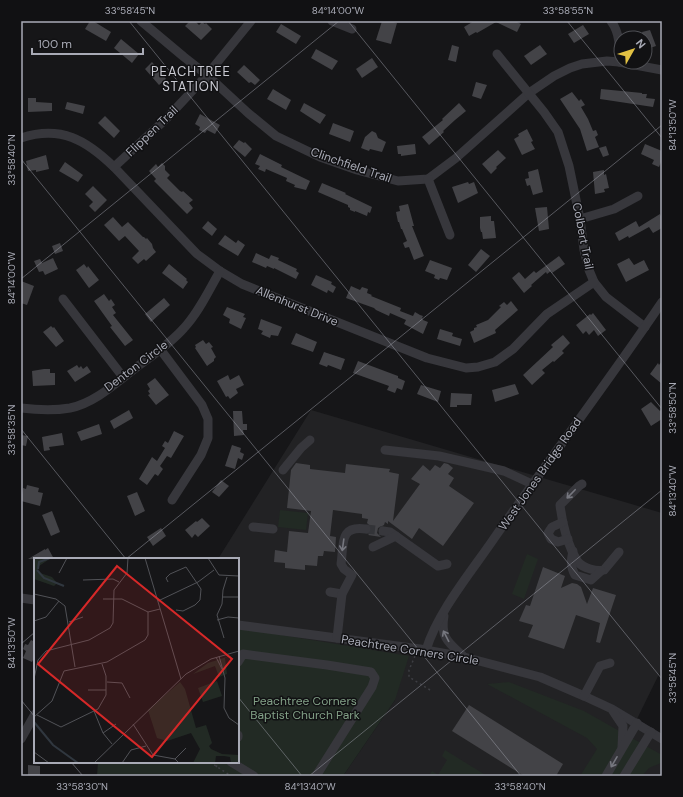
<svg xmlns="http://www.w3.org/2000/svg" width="683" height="797" font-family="'DM Sans',sans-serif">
  <rect width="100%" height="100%" fill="#161618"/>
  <!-- built -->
  <polygon fill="#222224" points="311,410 662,513 662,668 637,719 662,734 662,776 343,776 395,700 238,628 238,559 218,559"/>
  <!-- green -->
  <g fill="#222a24">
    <polygon points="280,510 308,513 306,530 278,527"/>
    <polygon points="527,554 538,559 524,599 512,594"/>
    <polygon points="238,628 409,656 395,700 343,776 97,776 98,762 238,762"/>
    <polygon points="509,682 584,711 662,755 662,764 661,763 649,768 642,776 580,776 597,749 587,738 487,684"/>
    <polygon points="445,750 487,776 429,776 432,771 438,775 447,760 442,756"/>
  </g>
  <!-- building -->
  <g fill="#434347">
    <polygon points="90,21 93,21 111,32 106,41 85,29"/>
    <polygon points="190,21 195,21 199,25 202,22 205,24 206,23 212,29 201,40 185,26"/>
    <polygon points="382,21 389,21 397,23 391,44 376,40"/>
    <polygon points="474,21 515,21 521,24 517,32 496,22 477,33 476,32 469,36 464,27"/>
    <polygon points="281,24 301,36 296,44 276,32"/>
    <polygon points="583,25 589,34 574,43 568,34"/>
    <polygon points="650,30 656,46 647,49 645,38 644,38 642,32"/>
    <polygon points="121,39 139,54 132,63 114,48"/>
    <polygon points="452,45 459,47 456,62 448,60"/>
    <polygon points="540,45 547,54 531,65 524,56"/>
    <polygon points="316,49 338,61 332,70 311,58"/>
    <polygon points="372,58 378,67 362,78 356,69"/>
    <polygon points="152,62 158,69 160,68 166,74 164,76 166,79 159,85 145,69"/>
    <polygon points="244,65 260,80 255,85 251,82 249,83 237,72"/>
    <polygon points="476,82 487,85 481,99 472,96"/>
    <polygon points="273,89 291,100 286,110 267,99"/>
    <polygon points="601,89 642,93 642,94 647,94 646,98 655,99 653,107 600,99"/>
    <polygon points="572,92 579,101 581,99 585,105 581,107 588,119 593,131 596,130 598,135 595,137 599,147 587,151 580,129 560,99"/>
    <polygon points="28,98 36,98 36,102 52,103 52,111 28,112"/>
    <polygon points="67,102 85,106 83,114 65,109"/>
    <polygon points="304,103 326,115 320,124 300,111"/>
    <polygon points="459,103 466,111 455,120 443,131 444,132 429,145 422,137 443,120 442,119"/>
    <polygon points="200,114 220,125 215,134 207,130 205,133 199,130 200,127 195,124"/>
    <polygon points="105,116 120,131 114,138 98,123"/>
    <polygon points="333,123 354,131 350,142 329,134"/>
    <polygon points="527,129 533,141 531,142 535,149 522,155 514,139 519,136 518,134"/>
    <polygon points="372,131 376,133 378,138 386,142 382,152 370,149 369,151 361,148 365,137"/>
    <polygon points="239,140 244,143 245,142 252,149 245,157 233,147"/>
    <polygon points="415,144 416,154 401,156 401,154 398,154 397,146"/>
    <polygon points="645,144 662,151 662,160 659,167 652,164 654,160 641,154"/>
    <polygon points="606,146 609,155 603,157 599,148"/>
    <polygon points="498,150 506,158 496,167 497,168 491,174 482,164"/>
    <polygon points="260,154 282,165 281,167 310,181 306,190 294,187 295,185 286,181 287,178 266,169 265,172 258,169 260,166 255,164"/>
    <polygon points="46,155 49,169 36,172 36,170 28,171 26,161"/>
    <polygon points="65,162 83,175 78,182 59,171"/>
    <polygon points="162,163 165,166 165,170 170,175 167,178 180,191 182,192 183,191 193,200 189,203 193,208 187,214 154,181 156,179 149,171 156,164 158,167"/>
    <polygon points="538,169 543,192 533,195 530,185 527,186 525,179 529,178 528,172"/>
    <polygon points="604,170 604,175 606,174 609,188 604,189 605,192 595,194 593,172"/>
    <polygon points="468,182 469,184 474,182 478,193 458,203 452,187"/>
    <polygon points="322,183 346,193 345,194 372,207 370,213 368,212 367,216 355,211 355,212 350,210 350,208 348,207 348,205 318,192"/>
    <polygon points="93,186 107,200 95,212 89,206 93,202 85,194"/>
    <polygon points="408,204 414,226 412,226 424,256 414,260 409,247 405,248 403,243 407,241 402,229 401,229 399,222 398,222 396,212 400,211 399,206"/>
    <polygon points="547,207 549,229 539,231 535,208"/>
    <polygon points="660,214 662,218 662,228 653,233 649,227 629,238 628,236 619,241 615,233 636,221 639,227"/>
    <polygon points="491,216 491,221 494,221 496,238 483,239 482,232 481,232 480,228 480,217"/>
    <polygon points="113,217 122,227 128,222 143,237 144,237 146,239 147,238 152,244 153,248 156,252 146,261 144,259 138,264 132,258 139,251 125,236 119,241 104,225"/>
    <polygon points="208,221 217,229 212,236 202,228"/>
    <polygon points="225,235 236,243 238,240 245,245 238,256 218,244"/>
    <polygon points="60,243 63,251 55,254 52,246"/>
    <polygon points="481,249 490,256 476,272 468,265"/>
    <polygon points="256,253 269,259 271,255 279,258 278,260 297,269 296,271 299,273 296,279 274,268 274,269 267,266 266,268 252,262"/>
    <polygon points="559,256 565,264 552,273 551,271 547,274 546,272 531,285 532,286 524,293 512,278 519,272 525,279 534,271 536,273"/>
    <polygon points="53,258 58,269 45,275 43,271 39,272 34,261 40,259 42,263"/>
    <polygon points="629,258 634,265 644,260 649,270 626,282 617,264"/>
    <polygon points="430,260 452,268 447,280 440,278 439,280 434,278 435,275 425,271"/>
    <polygon points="84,264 87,268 88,266 99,280 89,288 76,270"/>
    <polygon points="169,264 187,279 186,280 188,282 183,289 162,273"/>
    <polygon points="316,275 332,282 331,284 336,287 333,293 328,290 327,293 311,285"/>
    <polygon points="21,281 34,286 27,305 21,303"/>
    <polygon points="351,286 360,290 362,287 368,289 367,293 372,295 371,296 401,308 400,311 413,316 415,312 420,315 423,316 422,318 423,320 428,322 423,334 404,324 406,320 390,313 389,316 376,310 374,308 346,298"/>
    <polygon points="104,294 109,301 111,299 115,305 112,307 116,313 113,315 133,340 125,346 110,327 112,326 94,301"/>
    <polygon points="164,298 170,305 151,322 145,314"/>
    <polygon points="511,301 518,310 495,330 496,333 474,343 470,332 474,330 474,328 477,327 476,325 488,320 501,307 499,306 504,302 507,305"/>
    <polygon points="227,307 245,314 243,317 246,318 241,329 229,323 230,319 223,315"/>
    <polygon points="593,313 606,330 598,336 594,330 589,335 586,331 583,334 576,325 590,314 591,315"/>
    <polygon points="261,319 282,327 278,336 271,335 270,338 261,334 263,331 258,329"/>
    <polygon points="51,326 53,328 54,327 64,341 56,347 43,332"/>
    <polygon points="440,329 453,333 452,336 462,339 460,346 437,339"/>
    <polygon points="296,333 317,342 313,352 291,344"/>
    <polygon points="563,335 570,343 562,351 564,353 554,362 553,361 542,370 545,373 532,385 523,375 553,347 551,345"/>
    <polygon points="203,340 206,344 209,342 213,347 211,348 216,357 214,359 214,361 207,366 195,348 196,347 195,345"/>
    <polygon points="324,352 345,359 341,370 328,365 327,367 319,364"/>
    <polygon points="358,361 398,376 398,378 405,381 402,390 397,388 395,393 387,390 389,386 353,373"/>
    <polygon points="662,361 662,384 650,374 658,363 659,365"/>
    <polygon points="77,365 79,368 81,366 83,369 87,366 91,372 75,382 67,371"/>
    <polygon points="44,369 50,369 50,373 55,373 55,385 33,386 32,371"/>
    <polygon points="228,375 230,380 239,375 244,385 236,389 238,393 230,399 228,396 226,397 217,381"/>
    <polygon points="155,378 169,395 156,405 148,395 150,394 148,391 150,389 147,384"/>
    <polygon points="515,384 519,394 495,402 492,390"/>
    <polygon points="421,385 441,391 438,402 417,394"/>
    <polygon points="451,393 472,394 471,405 457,405 457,407 450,407"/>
    <polygon points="651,402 660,411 662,409 662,419 651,426 641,409"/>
    <polygon points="129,410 133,418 114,429 110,421"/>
    <polygon points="233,411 242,411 243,424 247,424 247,430 243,430 244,435 234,436"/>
    <polygon points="99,424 102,434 81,441 77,432"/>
    <polygon points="174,431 184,436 171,458 167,456 160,466 163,469 158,476 155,474 147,485 139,479 152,457 157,461 165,448 162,446 165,441 168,443"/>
    <polygon points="62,433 64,445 49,447 50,450 44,451 42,437"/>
    <polygon points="21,435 28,436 26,446 21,445"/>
    <polygon points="232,445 241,448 240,452 244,454 242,460 238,458 235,469 225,466"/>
    <polygon points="296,463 310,465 310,469 345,473 346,464 390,469 389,472 399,474 393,521 420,484 411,479 423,465 430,471 435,465 440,468 444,463 448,464 453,468 448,474 454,478 449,486 474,503 443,546 419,528 412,539 388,521 388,524 385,522 384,525 378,528 377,533 381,537 368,535 371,532 371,527 367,523 368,519 362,518 362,514 333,510 330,536 336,537 335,552 324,551 323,556 318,556 317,566 305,565 305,570 285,568 285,563 274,562 275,550 287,552 289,531 308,533 311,511 287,508 291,470"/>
    <polygon points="221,480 229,486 219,497 212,492"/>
    <polygon points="27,485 39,488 38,492 43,493 40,506 21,501 23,488 26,489"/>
    <polygon points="137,492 145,511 135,516 127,496"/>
    <polygon points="52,511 60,532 51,536 42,515"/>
    <polygon points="202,518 210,526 198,537 195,534 192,538 185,530 196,521 197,522"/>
    <polygon points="161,528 166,536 153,546 147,537"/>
    <polygon points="48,548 54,559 28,559 45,549 45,550"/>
    <polygon points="543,567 565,576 561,588 572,583 577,584 581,587 587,604 593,588 616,595 600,643 596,642 600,623 576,615 564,649 528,637 533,625 519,621 526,605 530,606"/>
    <polygon points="31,640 35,642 35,656 32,662 23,658 26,651 23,649 25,644 28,645"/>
    <polygon points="469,705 563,764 556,776 524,776 452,731"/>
    <polygon points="28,765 40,766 40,776 28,776"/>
  </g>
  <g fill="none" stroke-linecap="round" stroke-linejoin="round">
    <!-- minor-tunnel -->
    <polyline stroke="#333438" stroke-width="9" stroke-dasharray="9 4.5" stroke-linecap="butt" points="366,529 383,531"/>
    <!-- path -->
    <g stroke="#3d3e43" stroke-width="1.5" stroke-dasharray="2 3" stroke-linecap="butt">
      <polyline points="415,656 409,670 409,677 430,690"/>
      <polyline points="210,762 231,776"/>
      <polyline points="216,767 219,762"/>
    </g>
    <!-- minor -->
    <g stroke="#37373c" stroke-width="9">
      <polyline points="141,21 184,57 207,75 248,113 276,136 320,157 357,170 398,181 428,179 456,158 529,93 554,76 570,68 582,64 607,61 619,62 662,70"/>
      <polyline points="332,21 352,29"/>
      <path d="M 611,21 C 620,33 620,48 619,62"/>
      <polyline points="497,54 544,112 558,132 569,166 580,219 584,250 589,270 594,282 606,297 645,327"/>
      <path d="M 21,138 C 61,125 86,140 114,167 L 197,254 L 220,271 L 242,284 L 427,358 L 466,368 L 478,367 L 495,362 L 513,349 L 547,314 L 594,282"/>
      <polyline points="114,167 166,119 207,75 251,21"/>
      <polyline points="428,179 450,235"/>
      <polyline points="580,219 614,209 638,196"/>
      <polyline points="63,299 123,377"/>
      <polyline points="160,349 202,405 208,419 208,438 201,455 172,500"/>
      <path d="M 21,408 C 37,410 53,411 70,408 C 95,403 117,382 137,367 C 153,355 171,343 184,328 C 199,312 209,290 220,271"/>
      <polyline points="385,450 439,456 504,471 532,484"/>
      <polyline points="283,470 301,448 310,440"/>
      <path d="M 582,484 L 579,486 L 560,505 C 562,523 568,547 578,562 C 583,568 597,572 604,570 L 619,552"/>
      <polyline points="563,522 552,527 548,533 551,539 558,542 568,539"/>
      <polyline points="253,527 273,529"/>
      <polyline points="383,531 390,532 438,566 447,564"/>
      <polyline points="373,547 396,536"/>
      <path d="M 573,551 C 571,560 570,566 575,575 L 591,580 L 601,571"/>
      <polyline points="330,592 342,594"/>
      <polyline points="21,598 35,600"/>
      <path d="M 444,616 C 440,638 449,643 464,657"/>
      <polyline points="238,625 420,649 464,657 540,677 584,696 612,709 662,739"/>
      <path d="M 337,638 L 342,594 L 352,575 L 344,569 L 341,564 C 344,544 339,525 366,529"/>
      <path d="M 426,650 C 438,611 472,571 495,537 C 550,458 608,382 662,302"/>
      <polyline points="238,662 243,654 327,665 371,672 375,678 372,687 316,776"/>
      <polyline points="584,696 600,666 610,663"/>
      <polyline points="613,711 623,726 622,747"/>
      <polyline points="238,735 238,737"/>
      <polyline points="21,739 35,714"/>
      <polyline points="231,762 254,776"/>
      <polyline points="606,776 637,723"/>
      <polyline points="624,776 651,732"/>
    </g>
  </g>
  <!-- one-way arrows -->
  <defs><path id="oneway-shaft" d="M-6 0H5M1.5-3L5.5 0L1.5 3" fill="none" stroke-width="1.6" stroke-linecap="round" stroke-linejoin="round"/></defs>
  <g stroke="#76777f">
    <use href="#oneway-shaft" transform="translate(571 494) rotate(134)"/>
    <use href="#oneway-shaft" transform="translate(343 545) rotate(98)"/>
    <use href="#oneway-shaft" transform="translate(446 636) rotate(-117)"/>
    <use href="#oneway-shaft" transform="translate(614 762) rotate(120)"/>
  </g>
  <!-- ticks -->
  <path fill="none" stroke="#a9abb6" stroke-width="1" stroke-opacity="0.45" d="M 129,21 L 662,679M 348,21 L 662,409M 567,21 L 662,138M 21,159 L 521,776M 21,279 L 339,21M 21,429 L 126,559M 126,559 L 662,125M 21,644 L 35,632M 238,697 L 302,776M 21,700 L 35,717M 71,762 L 83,776M 309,776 L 662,490"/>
  <g text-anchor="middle" stroke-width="3" stroke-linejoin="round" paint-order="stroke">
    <!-- street labels -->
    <g font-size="12" fill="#a9abb6" stroke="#111113">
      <text transform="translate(152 131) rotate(-44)" y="4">Flippen Trail</text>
      <text transform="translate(351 165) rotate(19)" y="4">Clinchfield Trail</text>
      <text transform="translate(583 236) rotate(79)" y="4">Colbert Trail</text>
      <text transform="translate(297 306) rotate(22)" y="4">Allenhurst Drive</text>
      <text transform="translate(136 366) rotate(-37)" y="4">Denton Circle</text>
      <text transform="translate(540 474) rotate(-55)" y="4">West Jones Bridge Road</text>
      <text transform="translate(410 650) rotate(9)" y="4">Peachtree Corners Circle</text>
    </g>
    <!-- park labels -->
    <g font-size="12" fill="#82a087" stroke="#111113">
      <text x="305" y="705">Peachtree Corners<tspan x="305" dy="14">Baptist Church Park</tspan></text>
    </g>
    <!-- neighbourhood labels -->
    <g font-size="13" letter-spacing="1" fill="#cacbd3" stroke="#111113">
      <text x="191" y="76">PEACHTREE<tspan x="191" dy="15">STATION</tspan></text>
    </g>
  </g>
  <!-- overview -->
  <g transform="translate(34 558)">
    <rect width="205" height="205" fill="#161618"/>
    <path d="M 0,0 L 17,0 L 5,8 L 3,14 L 18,19 L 23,25 L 20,28 L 0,21 ZM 205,95 L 191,100 L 193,116 L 185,119 L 181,108 L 159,116 L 174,105 ZM 183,123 L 188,138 L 169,144 L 164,130 ZM 146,124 L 151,131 L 162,170 L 172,167 L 178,185 L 175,188 L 177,191 L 188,196 L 205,197 L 205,205 L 197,205 L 196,199 L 190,198 L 182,198 L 181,205 L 159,205 L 166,191 L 157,175 L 133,183 L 123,180 L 114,152 Z" fill="#222a24"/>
    <path fill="none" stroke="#30373f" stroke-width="2" d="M 4,11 L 5,4 L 16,0M 3,12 L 10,20 L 30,28M 0,164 L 19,187 L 44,205"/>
    <path fill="none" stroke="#515257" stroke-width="1" d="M 111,0 L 147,121M 174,0 L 185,17 L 205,18M 25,15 L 33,0M 49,22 L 79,21 L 85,24M 134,24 L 132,20 L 136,16 L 152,9 L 167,31 L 166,42 L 161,47 L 149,53 L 142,52M 0,36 L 22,41 L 31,48 L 41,109M 189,39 L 205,39M 69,41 L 88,41 L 114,54 L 126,51M 124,43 L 164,24 L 180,12M 183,62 L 194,59 L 205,60M 0,63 L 12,59 L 25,43M 35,64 L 49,59M 190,80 L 183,57 L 188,46 L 189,32 L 193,19M 185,98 L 191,120 L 190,150 L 195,160 L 205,167M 182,99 L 189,113M 0,121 L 4,102 L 12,93 L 55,82 L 76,70 L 79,65 L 80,32 L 93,15 L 94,0M 73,124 L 88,125 L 96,140M 54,132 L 72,132M 60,153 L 69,175 L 78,186M 3,157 L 27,169 L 64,151 L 72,137 L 72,118 L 68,106M 0,159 L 18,143 L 30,113 L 73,104 L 111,82 L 114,77 L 114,54M 99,166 L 119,197 L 141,201 L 145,205M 69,175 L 82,166M 0,194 L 15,205M 141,201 L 152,190M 60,205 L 152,116 L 177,101 L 205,93M 88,205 L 97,192 L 112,188"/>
    <path fill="#d62828" fill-opacity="0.15" stroke="#d62828" stroke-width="2" d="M 83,8 L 198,101 L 118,199 L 4,106 Z"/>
    <rect width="205" height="205" fill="none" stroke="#a9abb6" stroke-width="2"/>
  </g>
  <!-- border -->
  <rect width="683" height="797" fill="none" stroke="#111113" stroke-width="44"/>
  <!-- north arrow -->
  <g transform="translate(633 50) rotate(51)"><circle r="19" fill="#111113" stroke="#4e4f54"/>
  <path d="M0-3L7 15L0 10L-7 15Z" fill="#e2c143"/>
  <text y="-6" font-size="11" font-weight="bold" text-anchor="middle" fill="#a9abb6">N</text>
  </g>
  <!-- scale -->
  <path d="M32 48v6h111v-6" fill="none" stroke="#a9abb6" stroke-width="2"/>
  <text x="38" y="48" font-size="12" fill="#a9abb6" stroke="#111113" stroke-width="3" paint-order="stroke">100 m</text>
  <rect x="22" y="22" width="639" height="753" fill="none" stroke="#a9abb6" stroke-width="1.5"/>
  <g font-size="10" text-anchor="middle" fill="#a9abb6">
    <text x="130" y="14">33°58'45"N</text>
    <text x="338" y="14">84°14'00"W</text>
    <text x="568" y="14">33°58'55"N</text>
    <text transform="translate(672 125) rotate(-90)" y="4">84°13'50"W</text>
    <text transform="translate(11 160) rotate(-90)" y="4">33°58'40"N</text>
    <text transform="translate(11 278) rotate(-90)" y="4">84°14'00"W</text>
    <text transform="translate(672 408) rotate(-90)" y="4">33°58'50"N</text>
    <text transform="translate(11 430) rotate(-90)" y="4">33°58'35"N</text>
    <text transform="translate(672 491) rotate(-90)" y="4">84°13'40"W</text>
    <text transform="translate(11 643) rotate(-90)" y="4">84°13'50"W</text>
    <text transform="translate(672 678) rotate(-90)" y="4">33°58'45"N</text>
    <text x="82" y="790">33°58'30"N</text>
    <text x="310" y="790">84°13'40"W</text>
    <text x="520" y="790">33°58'40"N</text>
  </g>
</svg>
